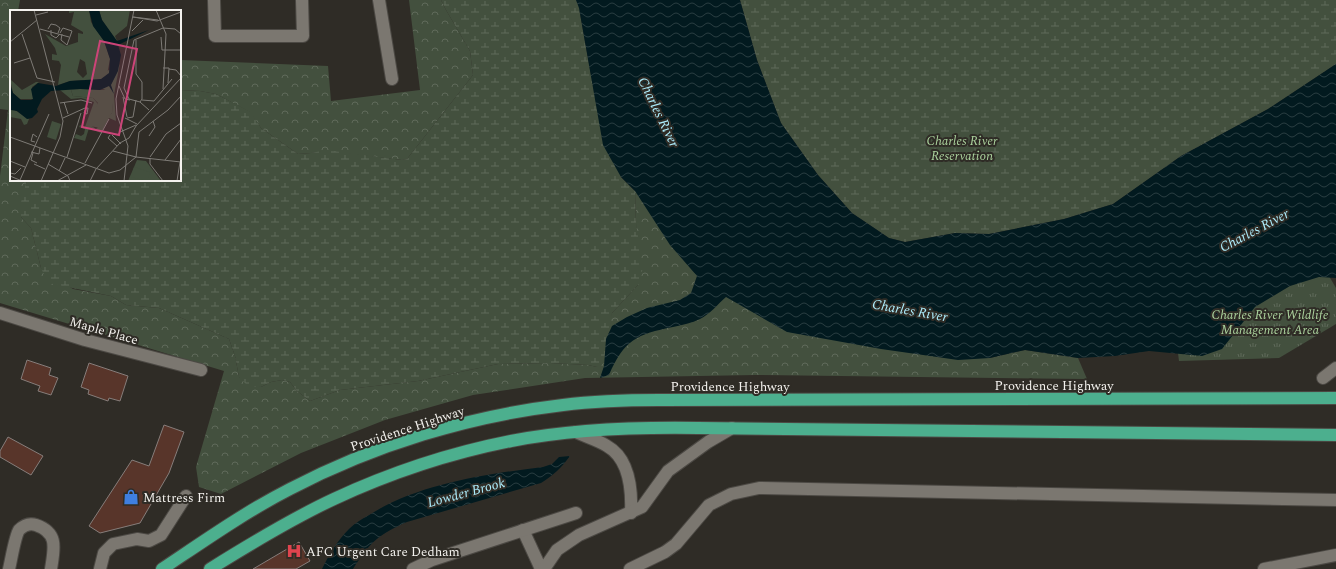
<svg xmlns="http://www.w3.org/2000/svg" width="1336" height="569" font-family="Spectral,serif">
  <defs>
    <pattern id="grass-tufts" width="24" height="20" patternUnits="userSpaceOnUse"><rect width="24" height="20" fill="#43503e"/><path d="M3 7l-1-3M5 7V3M7 7l1-3M15 17l-1-3M17 17v-4M19 17l1-3" fill="none" stroke="#5f6a5a"/></pattern>
    <pattern id="forest-crowns" width="20" height="18" patternUnits="userSpaceOnUse"><rect width="20" height="18" fill="#43503e"/><path d="M2 6a3 3 0 1 1 6 0M12 15a3 3 0 1 1 6 0" fill="none" stroke="#5f6a5a"/></pattern>
    <pattern id="wetland-marsh" width="20" height="14" patternUnits="userSpaceOnUse"><rect width="20" height="14" fill="#43503e"/><path d="M1 5h8M5 5V1M11 12h8M15 12V8" fill="none" stroke="#5f6a5a"/></pattern>
    <pattern id="water-waves" width="16" height="10" patternUnits="userSpaceOnUse"><rect width="16" height="10" fill="#021a1f"/><path d="M0 5q4-4 8 0t8 0" fill="none" stroke="#283c40"/></pattern>
  </defs>
  <rect width="100%" height="100%" fill="#2f2c26"/>
  <!-- grass -->
  <polygon fill="url(#grass-tufts)" points="1326,271 1336,288 1336,324 1279,358 1179,361 1175,328"/>
  <!-- forest -->
  <g fill="url(#forest-crowns)">
    <polygon points="0,0 20,0 18,11 11,11 11,180 27,180 21,217 31,228 41,268 73,289 111,296 126,305 159,308 229,339 235,356 239,377 261,387 271,382 282,380 290,382 297,391 310,401 340,390 418,381 498,364 550,363 588,365 597,367 612,313 638,285 635,191 576,0 990,358 1025,350 1078,358 1087,379 755,375 585,378 473,395 385,420 301,453 221,494 199,487 196,467 224,371 0,303 0,176 8,110 0,109"/>
    <polygon points="409,0 441,0 446,10 470,51 473,75 407,159 402,160 326,151 311,153 298,154 261,128 250,112 216,94 200,91 180,90 180,60 328,66 331,101 420,90"/>
  </g>
  <!-- wetland -->
  <g fill="url(#wetland-marsh)">
    <polygon points="441,0 576,0 579,8 591,75 621,177 635,191 636,224 643,268 638,285 612,313 608,361 597,367 588,365 550,363 498,364 418,381 340,390 310,401 297,391 290,382 282,380 271,382 261,387 248,386 239,377 235,356 229,339 159,308 126,305 111,296 48,283 41,268 31,228 21,217 20,206 27,180 180,180 180,90 200,91 216,94 251,112 261,128 298,154 311,153 326,150 402,160 407,159 473,75 470,51 446,10"/>
    <polygon points="740,0 1336,0 1336,64 1268,109 1181,156 1113,204 1064,219 989,234 955,233 905,242 889,238 852,213 818,175 781,123 757,60"/>
  </g>
  <!-- water -->
  <g fill="url(#water-waves)">
    <path d="M 576,0 L 740,0 L 757,60 L 781,123 L 818,175 L 852,213 L 889,238 L 905,242 L 955,233 L 989,234 L 1064,219 L 1113,204 L 1181,156 L 1268,109 L 1336,64 L 1336,278 L 1319,277 L 1290,286 L 1255,307 L 1222,349 L 1202,356 L 1149,351 L 1115,356 L 1078,358 L 1025,350 L 990,358 L 958,360 L 881,349 L 787,332 L 726,297 C 717,305 710,314 700,319 C 692,323 682,325 673,327 C 637,334 624,340 609,375 L 600,378 L 604,366 L 606,339 L 612,326 L 627,317 L 647,308 L 680,300 L 691,293 L 697,276 L 670,245 L 635,191 L 621,177 L 603,145 L 579,8 Z"/>
    <path d="M 570,456 C 561,468 554,475 541,483 L 407,522 C 378,535 370,542 353,569 L 322,569 C 329,554 338,540 349,529 C 355,523 362,519 369,515 C 418,484 486,474 543,467 L 552,464 L 559,457 Z"/>
  </g>
  <!-- building -->
  <g fill="#58352a" stroke="#867d7a">
    <polygon points="27,360 51,368 49,375 58,378 51,395 38,391 40,386 21,379"/>
    <polygon points="89,363 128,376 120,401 109,398 108,401 88,394 89,390 81,387"/>
    <polygon points="164,425 184,432 169,473 140,523 100,533 89,526 132,460 149,466"/>
    <polygon points="8,437 43,456 31,475 0,457 0,451"/>
    <polygon points="299,542 310,561 296,569 253,569"/>
  </g>
  <g fill="none" stroke-linecap="round" stroke-linejoin="round">
    <defs>
      <g id="minor">
        <polyline points="214,0 215,36 303,36 302,0"/>
        <polyline points="379,0 392,79"/>
        <polyline points="0,313 85,340 201,370"/>
        <polyline points="1323,378 1336,368"/>
        <path d="M 576,432 C 586,437 598,440 607,446 C 630,459 632,490 631,513"/>
        <polyline points="523,530 541,569"/>
        <path d="M 9,569 C 11,561 15,536 19,530 C 24,525 30,523 36,525 C 59,533 54,549 51,569"/>
        <polyline points="100,569 104,553 113,544 137,539 149,541 161,535 186,496"/>
        <polyline points="413,569 432,560 576,513"/>
        <polyline points="544,569 557,550 579,535 642,507 668,471 708,442 732,428"/>
        <polyline points="630,569 665,552 676,544 709,505 731,494 759,488 1336,500"/>
        <polyline points="1264,569 1336,555"/>
      </g>
      <g id="highway">
        <path d="M 162,569 C 204,541 245,512 290,489 C 374,445 469,416 563,405 C 595,401 627,400 659,400 L 1336,398"/>
        <path d="M 210,569 C 250,544 291,519 334,499 C 390,473 450,453 511,441 C 573,429 635,427 698,428 L 1336,435"/>
      </g>
    </defs>
    <!-- minor casing -->
    <use href="#minor" stroke="#4c4944" stroke-width="14"/>
    <!-- highway casing -->
    <use href="#highway" stroke="#4c4944" stroke-width="14"/>
    <!-- minor -->
    <use href="#minor" stroke="#7b7770" stroke-width="12"/>
    <!-- highway -->
    <use href="#highway" stroke="#4caf8e" stroke-width="12"/>
  </g>
  <!-- icons -->
  <defs>
    <symbol id="shop-bare" viewBox="-9 -9 18 18"><path d="M-5-2.5h2.3a2.7 3.5 0 0 1 5.4 0H5L5.5 6h-11ZM-1.5-2.5h3a1.5 2.3 0 0 0-3 0Z" fill="#3f7fe0" stroke="#2f2c26" stroke-width="2.5" paint-order="stroke"/></symbol>
    <symbol id="hospital-bare" viewBox="-9 -9 18 18"><path d="M-5-5h3v3.5h4V-5h3V5h-3V1.5h-4V5h-3Z" fill="#e0444e" stroke="#2f2c26" stroke-width="2.5" paint-order="stroke"/></symbol>
  </defs>
  <g fill-rule="evenodd">
    <use href="#shop-bare" x="120" y="486" width="22" height="22"/>
    <use href="#hospital-bare" x="283" y="540" width="22" height="22"/>
  </g>
  <g text-anchor="middle" stroke-width="4" stroke-linejoin="round" paint-order="stroke">
    <!-- park labels -->
    <g font-size="13" font-style="italic" fill="#abd29d" stroke="#2f2c26">
      <text x="962" y="145">Charles River<tspan x="962" dy="15">Reservation</tspan></text>
      <text x="1270" y="319">Charles River Wildlife<tspan x="1270" dy="15">Management Area</tspan></text>
    </g>
    <!-- street labels -->
    <g font-size="13" fill="#f4f2ee" stroke="#2f2c26">
      <text transform="translate(104 330) rotate(16)" y="5">Maple Place</text>
      <text x="1054" y="390">Providence Highway</text>
      <text x="730" y="391">Providence Highway</text>
      <text transform="translate(407 428) rotate(-18)" y="5">Providence Highway</text>
    </g>
    <!-- poi labels -->
    <g font-size="13" fill="#f4f2ee" stroke="#2f2c26" text-anchor="start">
      <text x="143" y="502">Mattress Firm</text>
      <text x="306" y="556">AFC Urgent Care Dedham</text>
    </g>
    <!-- water labels -->
    <g font-size="14" font-style="italic" fill="#adedfc" stroke="#2f2c26">
      <text transform="translate(659 112) rotate(64)" y="5">Charles River</text>
      <text transform="translate(1254 230) rotate(-28)" y="5">Charles River</text>
      <text transform="translate(910 310) rotate(10)" y="5">Charles River</text>
      <text transform="translate(466 492) rotate(-15)" y="5">Lowder Brook</text>
    </g>
  </g>
  <!-- overview -->
  <g transform="translate(10 10)">
    <rect width="171" height="171" fill="#2f2c26"/>
    <path d="M 127,150 L 136,151 L 151,171 L 118,171 Z" fill="#43503e"/>
    <path d="M 110,53 L 104,85 L 106,111 L 99,108 L 91,123 L 79,118 L 75,131 L 64,128 L 66,124 L 71,126 L 74,124 L 75,119 L 69,117 L 70,115 L 75,117 L 84,92 L 71,88 L 61,89 L 50,80 L 109,56 ZM 93,79 L 103,83 L 102,103 L 86,119 L 79,114 L 88,94 L 83,88 L 63,86 L 61,80 Z" fill="#43503e" fill-rule="evenodd"/>
    <path d="M 59,0 L 79,0 L 81,12 L 94,31 L 100,49 L 97,65 L 91,69 L 60,71 L 48,75 L 51,55 L 49,51 L 42,50 L 42,44 L 47,45 L 45,38 L 35,24 L 56,36 L 68,32 L 68,23 L 73,24 L 73,22 L 61,15 L 64,2 L 59,3 ZM 70,49 L 75,52 L 77,64 L 73,68 L 67,62 ZM 89,0 L 120,0 L 117,16 L 105,26 L 107,31 L 92,10 ZM 0,69 L 12,80 L 26,72 L 29,72 L 22,77 L 23,89 L 10,89 L 3,83 ZM 70,79 L 98,80 L 104,83 L 102,103 L 91,118 L 79,116 L 79,108 L 88,93 L 83,88 L 63,86 L 61,80 ZM 0,97 L 19,109 L 17,114 L 14,115 L 11,109 L 0,107 Z" fill="#43503e" fill-rule="evenodd"/>
    <path d="M 42,111 L 51,114 L 46,130 L 37,127 ZM 124,157 L 140,162 L 137,171 L 121,167 Z" fill="#43503e"/>
    <path d="M 79,0 L 89,0 L 92,10 L 107,31 L 139,20 L 108,35 L 111,45 L 108,61 L 101,75 L 104,84 L 99,76 L 90,80 L 70,79 L 41,81 L 32,89 L 27,99 L 28,102 L 22,108 L 17,109 L 7,101 L 1,100 L 0,74 L 3,83 L 11,90 L 21,90 L 23,89 L 21,79 L 28,73 L 46,76 L 60,71 L 91,69 L 99,63 L 100,49 L 94,31 L 83,16 Z" fill="#021a1f"/>
    <path fill="none" stroke="#7e7b76" stroke-width="1" d="M 24,0 L 53,111 L 50,127 L 31,171M 146,0 L 156,24 L 153,79M 26,5 L 38,2M 123,7 L 147,11 L 171,2M 123,7 L 148,10M 30,19 L 59,27M 38,19 L 41,14 L 46,15 L 50,18 L 48,23M 41,20 L 41,25 L 46,28 L 50,24M 122,21 L 133,10M 50,23 L 53,18 L 62,21 L 57,35 L 51,30 L 52,24M 12,24 L 27,68 L 45,72M 151,27 L 152,40 L 171,40M 126,30 L 126,64 L 132,72 L 132,89 L 130,92M 0,32 L 27,10M 4,53 L 20,48M 153,58 L 159,58 L 158,73M 159,59 L 166,60 L 171,66M 109,76 L 115,89 L 120,90M 113,87 L 117,107M 132,90 L 144,91 L 162,69M 54,92 L 58,104M 50,93 L 71,90 L 82,93M 139,100 L 130,92 L 119,89 L 114,78 L 124,30 L 153,18 L 165,19 L 171,24M 53,108 L 75,98 L 78,98 L 77,104 L 74,103 L 75,100M 115,108 L 127,114M 117,108 L 123,107 L 126,90M 110,122 L 126,115M 100,125 L 98,128 L 107,136M 102,125 L 111,134M 139,126 L 145,117 L 143,111M 0,127 L 99,163 L 110,160 L 126,147M 25,132 L 21,131 L 23,124 L 27,127M 103,141 L 126,147M 21,142 L 29,144 L 30,138M 23,143 L 21,150 L 27,153M 57,147 L 71,103M 126,147 L 129,122 L 158,100 L 171,86M 126,147 L 171,152M 140,147 L 156,124 L 171,113M 140,148 L 140,154 L 153,171M 155,150 L 171,129M 0,151 L 15,157M 75,153 L 99,109M 24,154 L 35,159M 38,154 L 58,166 L 60,171M 49,161 L 55,148M 0,163 L 5,164 L 11,158M 0,166 L 12,171M 10,170 L 39,104M 47,171 L 76,155M 80,171 L 86,159 L 110,133 L 119,128 L 126,116 L 171,68M 114,171 L 118,136 L 107,105 L 106,89 L 124,0M 167,171 L 170,152"/>
    <path fill="#cc4478" fill-opacity="0.15" stroke="#cc4478" stroke-width="2" d="M 90,31 L 127,39 L 109,125 L 72,117 Z"/>
    <rect width="171" height="171" fill="none" stroke="#f4f2ee" stroke-width="2"/>
  </g>
</svg>
